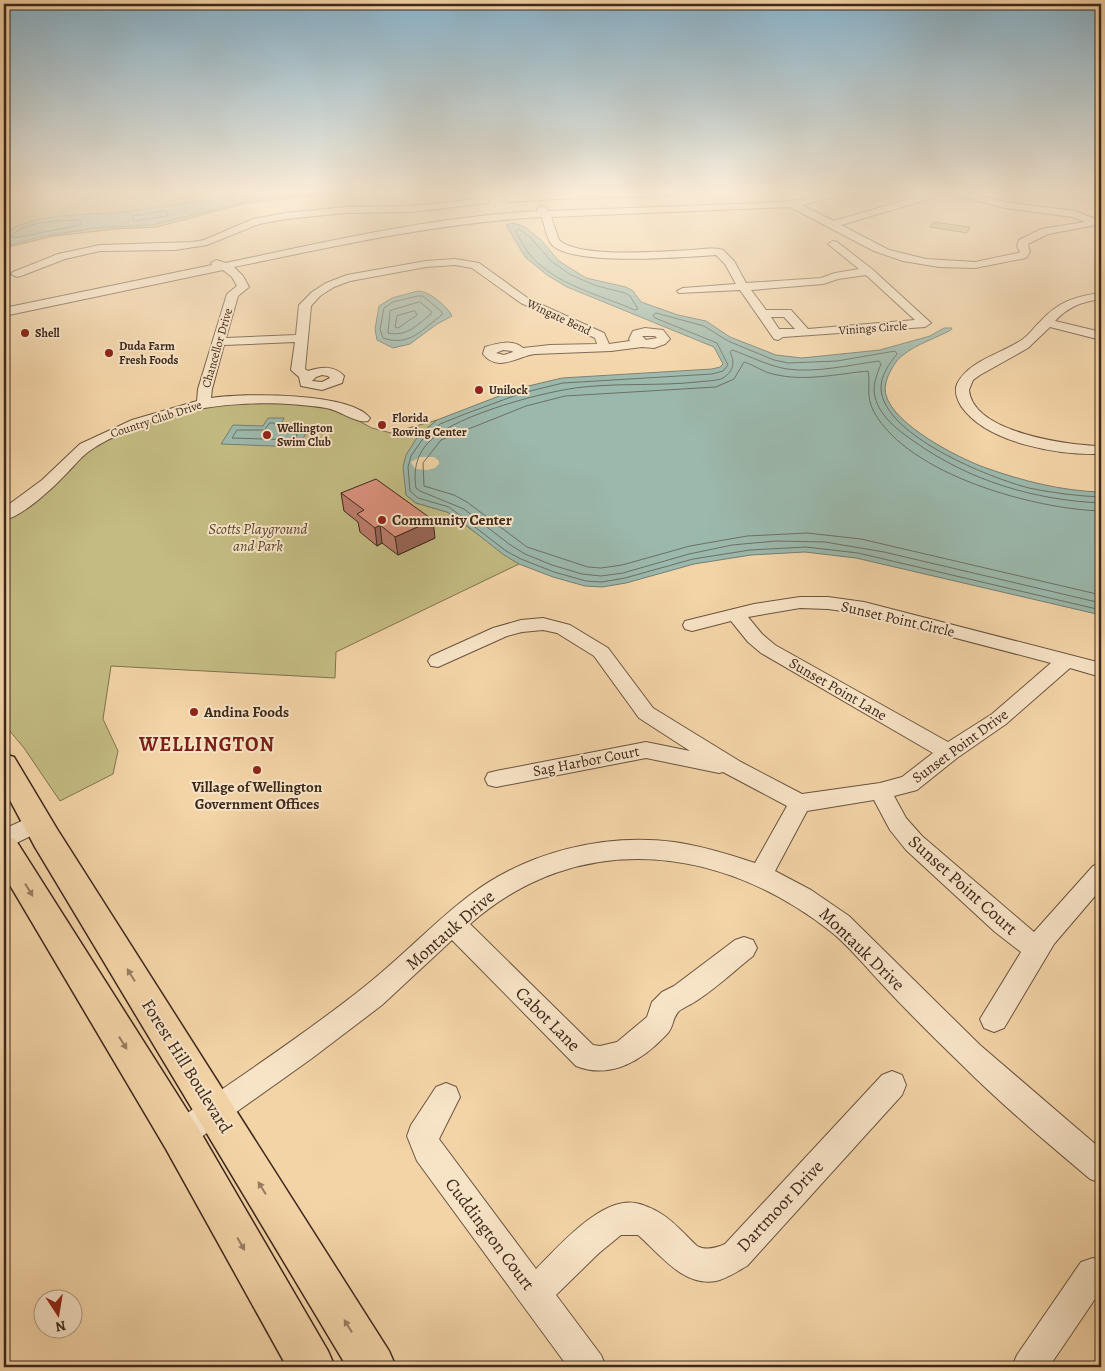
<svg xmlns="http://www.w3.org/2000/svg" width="1105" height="1371" font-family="Alegreya,serif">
  <rect width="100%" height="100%" fill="#f3d4a7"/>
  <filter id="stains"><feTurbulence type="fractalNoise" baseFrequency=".004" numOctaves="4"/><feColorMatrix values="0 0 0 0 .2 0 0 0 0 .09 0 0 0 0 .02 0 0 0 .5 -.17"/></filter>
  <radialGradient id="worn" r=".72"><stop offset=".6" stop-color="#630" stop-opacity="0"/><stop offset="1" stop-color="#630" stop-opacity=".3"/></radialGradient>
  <!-- green -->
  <g fill="#c3bb82" stroke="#80724f">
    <polygon points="4,192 352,192 247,203 157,227 115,229 54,236 4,248"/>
    <polygon points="933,222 970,227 967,233 930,227"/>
    <polygon points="204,403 286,403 334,408 372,428 391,433 437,420 418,436 406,495 416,503 447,512 519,564 336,652 335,678 111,666 103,719 118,751 113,774 60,801 24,748 4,724 4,513 98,438"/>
  </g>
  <!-- water -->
  <g fill="#9bb8ac" stroke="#757e72">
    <path d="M 260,192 L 335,192 L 251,201 L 151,225 L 96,228 L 45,236 L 4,246 L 4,233 C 42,210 88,217 131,211 C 174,206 217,196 260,192 Z"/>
    <path d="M 514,223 L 525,227 L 540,239 L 559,261 L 586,278 L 626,287 L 633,291 L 641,302 L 678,315 L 706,321 L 730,337 L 776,355 L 802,358 L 880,350 L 930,336 L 944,328 L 952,328 L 951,330 C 936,338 917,344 903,355 C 896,360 892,368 888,376 C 886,382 884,388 886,395 C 894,425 958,458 986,468 C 1023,481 1062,491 1101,492 L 1101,615 L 856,558 L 805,552 L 751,555 L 694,564 L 626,583 L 602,587 L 585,586 L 553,577 L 519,564 L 504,555 L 457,518 L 447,512 L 416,503 L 406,495 L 403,467 L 406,455 L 418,436 L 437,420 L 520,388 L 562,378 L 712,369 L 720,367 L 723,364 L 714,347 L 567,287 L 547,275 L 525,257 L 506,225 Z"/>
    <path d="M 418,291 C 429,291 447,306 452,316 L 437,324 L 410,344 L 393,348 L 377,340 L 375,329 L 379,306 L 392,298 Z"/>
    <polygon points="268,418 284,418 279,428 308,429 299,447 221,444 233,425 263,426"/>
  </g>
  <!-- pier -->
  <polygon fill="#f3d4a7" points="420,457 434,457 439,461 439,464 435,468 427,470 415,469 411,462"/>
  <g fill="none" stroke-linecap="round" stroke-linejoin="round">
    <!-- shore -->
    <g stroke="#6c7064" stroke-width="1">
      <polygon points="166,211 168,213 167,216 134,221 132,219 134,216"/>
      <path d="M 79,220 L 82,222 L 80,225 L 14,238 L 11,236 C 28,220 57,221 79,220 Z"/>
      <path d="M 519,229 L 530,237 L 551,261 L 571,275 L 597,286 L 625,293 L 630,296 L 638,309 L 635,310 C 600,295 556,285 530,255 C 524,248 521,240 516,232 Z"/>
      <path d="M 418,296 L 423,296 L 442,312 L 442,315 C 421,330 410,347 383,338 L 380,329 L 384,308 L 393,302 Z"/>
      <path d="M 420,302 L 431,311 L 431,314 C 417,325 407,337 388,333 L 390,311 Z"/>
      <polygon points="415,311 417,315 398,328 395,327 397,316"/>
      <polygon points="270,423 274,423 280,432 297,434 296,440 232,438 237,430 264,430"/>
      <path d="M 1101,497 C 1077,496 1053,493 1029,488 C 990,478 882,435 881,388 C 881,375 889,364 897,354 L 895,351 L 837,361 L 788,363 L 774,360 L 728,341 L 704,326 L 656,313 L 653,315 L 655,318 L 717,343 L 728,365 L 723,371 L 712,374 L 563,383 L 522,393 L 465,414 L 440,424 L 422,440 L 411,456 L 408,467 L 410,491 L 418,498 L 449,507 L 506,551 L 521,559 L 554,572 L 586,581 L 602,582 L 625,578 L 693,559 L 750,550 L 806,547 L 858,553 L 1101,610"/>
      <path d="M 1101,503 C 1034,500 970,481 915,442 C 899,431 880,417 875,397 C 872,386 877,374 881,364 L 879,361 C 849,365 817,373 787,369 C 768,366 750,356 732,350 L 730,352 C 735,362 734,371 723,378 C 717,381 705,381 697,382 C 660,386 621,383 584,387 C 548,390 456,415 431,440 C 417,453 413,469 416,488 L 420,491 L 464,509 L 509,544 L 525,554 L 552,565 L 582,574 L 601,576 L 623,573 L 689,554 L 732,545 L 776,541 L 825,542 L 884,552 L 1101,603"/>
      <path d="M 1101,511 C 1034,509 909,475 874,412 C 865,395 871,385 868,371 C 837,374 804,382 773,374 C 763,372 754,365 744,362 L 734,379 L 716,387 L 565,396 L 526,406 L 441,440 L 423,463 L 424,486 L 454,495 L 467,502 L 527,547 L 588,567 L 601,568 L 622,565 L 690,546 L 747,536 L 807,533 L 861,539 L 1101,595"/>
    </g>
    <defs>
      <g id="minor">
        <polygon points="575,192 709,192 704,195 575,198 509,202 504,199 509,196"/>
        <path d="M 835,192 L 853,192 L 851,194 L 801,205 L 834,221 L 933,192 L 948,192 L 946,194 L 841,225 L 889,250 L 926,259 L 975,262 L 1018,253 L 1020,252 L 1017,246 L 1019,240 L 1041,229 L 1085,222 L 1073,217 L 1005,208 L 950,194 L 948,192 L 964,192 L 1005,202 L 1075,211 L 1101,221 L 1101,224 L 1048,234 L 1028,244 L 1030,252 L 1026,258 L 975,268 L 939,267 L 903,261 L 874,251 L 790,207 L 551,217 L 559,240 C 579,259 664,251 692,250 C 702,249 713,247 723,250 L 734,261 L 746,283 L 821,278 L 835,273 L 859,269 L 828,244 L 833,241 L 837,242 L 872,269 L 931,323 L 925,327 L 783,337 L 778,340 L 774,339 L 740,290 L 679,293 L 677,291 L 683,288 L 736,284 L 725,264 L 716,255 C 683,257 577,266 553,246 C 546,239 545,226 542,217 C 438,223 336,246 234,267 L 243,276 L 249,287 L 238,296 L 226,338 L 296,335 L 299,305 L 312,292 L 326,283 L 347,275 L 426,261 L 455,259 L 479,263 L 529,299 L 604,333 L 609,344 L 630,341 L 629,339 L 633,331 L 645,328 L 663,330 L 670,339 L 665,344 L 654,348 L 642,347 L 611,351 L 535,354 C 518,356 498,373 483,354 L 485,347 C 498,343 512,339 523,348 L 550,345 L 597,344 L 595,338 L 521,303 L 472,268 L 455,265 L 426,267 L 350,281 L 334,287 L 320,296 L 311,306 L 305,369 L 308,371 C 321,367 334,365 344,376 L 342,383 L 322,390 L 301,386 L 299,377 L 291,370 L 295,342 L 224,345 L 212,389 L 211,398 C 241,393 351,392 370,418 L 368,421 C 357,424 339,410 326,408 C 282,401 221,401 179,414 C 149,422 114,433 88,452 C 80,458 74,466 67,473 C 53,488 23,516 4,520 L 4,508 L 42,480 L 80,444 L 132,420 L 197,401 L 198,389 L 227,294 L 237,286 L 232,277 L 223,270 L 4,316 L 4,308 L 212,265 L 211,263 L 216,260 L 226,263 C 329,241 433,217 538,211 L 537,209 L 542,206 L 545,207 L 548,211 L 763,203 L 792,201 ZM 866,275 L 915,320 L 808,329 L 791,310 L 766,310 L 751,290 L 823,284 L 838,279 ZM 771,317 L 784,317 L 795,329 L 779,329 ZM 642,336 L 655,336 L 657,338 L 646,340 ZM 503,350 L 512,351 L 513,352 L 504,355 L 496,353 ZM 322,375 L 328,376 L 330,378 L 322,382 L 312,381 L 316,377 Z"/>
        <polygon points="1058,192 1078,192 1101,196 1101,202 1063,195"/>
        <polygon points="484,198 489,201 487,203 412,212 345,213 286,219 259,224 207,245 175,250 100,251 65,259 21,276 17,277 11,274 13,272 58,254 100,245 193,242 204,240 253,219 286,213 345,207 412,206"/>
        <path d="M 1101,293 L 1101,299 C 1082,302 1069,306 1055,321 L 1101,332 L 1101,340 L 1050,327 L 1028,348 L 980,375 L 973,380 L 969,390 C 973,433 1068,445 1101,446 L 1101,454 C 1059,455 987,444 961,406 C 957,399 954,392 957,384 C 969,360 1002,354 1023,339 C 1030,334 1035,326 1041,321 C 1058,302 1076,296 1101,293 Z"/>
        <path d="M 800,597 L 828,597 L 864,602 L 1101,663 L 1101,677 L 1070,668 L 1006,724 L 957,758 L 917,790 L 894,796 L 906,818 L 922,836 L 1034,932 L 1093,866 L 1101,863 L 1101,889 L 1054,944 L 1004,1028 L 994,1032 L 984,1028 L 980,1019 L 1021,952 L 995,932 L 906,850 L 890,830 L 874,800 L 807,811 L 775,871 L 811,890 L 849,916 L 980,1045 L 1101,1149 L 1101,1183 L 1090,1179 C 1046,1142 1001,1104 960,1063 C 933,1037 906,1010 880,982 C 864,965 848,945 830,931 C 721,845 579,828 470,924 L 593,1045 L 600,1046 L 617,1042 L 647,1017 L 652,1002 L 662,992 L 674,986 L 735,940 L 744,937 L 753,940 L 757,948 L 753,956 C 733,972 714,990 693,1003 C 688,1006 683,1008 679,1011 C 672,1018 674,1027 667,1034 C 643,1060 611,1080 576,1066 L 452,940 L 382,1005 L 311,1059 L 190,1145 L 180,1150 L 170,1145 L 165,1135 L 170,1125 C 235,1080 302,1036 364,987 C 401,958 433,923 470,895 C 527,852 604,833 674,842 C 702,846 728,854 755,863 L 787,806 L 723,772 L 719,773 L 646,758 L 496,787 L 488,785 L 485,779 L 488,773 L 496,771 L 646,742 L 690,751 L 639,718 L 594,656 L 557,633 L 543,630 L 522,632 L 507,636 L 438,667 L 431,666 L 428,661 L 431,656 L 493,628 L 521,620 L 543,618 L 570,625 L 608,648 L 653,708 L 741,762 L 802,794 L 880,783 L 902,777 L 933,753 L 761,653 L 748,642 L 731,621 L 692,631 L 685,629 L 683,625 L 685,621 L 754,604 ZM 800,608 L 828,609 L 864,614 L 1051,663 L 992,714 L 948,742 L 775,645 L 762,634 L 748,617 Z"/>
        <polygon points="37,814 45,817 48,823 45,829 4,849 4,829"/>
        <path d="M 892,1071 L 902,1075 L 906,1085 L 902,1095 L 747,1266 C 738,1271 726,1279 716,1281 C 683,1287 660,1254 638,1235 L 621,1235 L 599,1253 L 556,1295 L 601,1355 L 606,1367 L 568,1367 L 417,1161 L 407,1136 L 411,1125 L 436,1087 L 446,1083 L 456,1087 L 460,1097 L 439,1139 L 536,1269 C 558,1247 601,1197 635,1203 C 642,1204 654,1209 660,1213 C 674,1221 685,1235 697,1246 C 706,1251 716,1248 725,1244 L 882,1075 Z"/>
        <polygon points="1093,1258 1101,1261 1101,1290 1049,1367 1012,1367 1017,1355 1081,1262"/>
      </g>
      <g id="major">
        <polygon points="4,754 14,757 57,829 389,1351 396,1367 347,1367 35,847 4,789"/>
        <polygon points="4,836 15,839 194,1121 328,1351 335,1367 287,1367 166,1149 4,875"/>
      </g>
    </defs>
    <!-- minor casing -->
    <use href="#minor" stroke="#6a533f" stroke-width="2"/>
    <!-- major casing -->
    <use href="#major" stroke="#3d281c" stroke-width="3"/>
    <!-- minor -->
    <use href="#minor" fill="#f7e3c6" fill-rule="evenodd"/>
    <!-- major -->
    <use href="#major" fill="#f3d4a7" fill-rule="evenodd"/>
  </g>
  <!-- wall -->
  <polygon fill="#bb7c6b" stroke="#3d281c" points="341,493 435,538 398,555 382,543 377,546 360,532 358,522 344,511"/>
  <!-- shaded-wall -->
  <g fill="#986557" stroke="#3d281c">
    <polygon points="433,520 435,538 398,555 395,537"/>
    <polygon points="380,525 382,543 377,546 375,528"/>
  </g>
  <!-- building -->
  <polygon fill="#d9907c" stroke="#3d281c" points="376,479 433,520 395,537 380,525 375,528 357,514 364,510 341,493"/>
  <!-- one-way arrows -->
  <defs><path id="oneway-solid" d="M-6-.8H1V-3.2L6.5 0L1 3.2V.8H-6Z" transform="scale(1.25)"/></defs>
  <g fill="#987e62">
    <use href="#oneway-solid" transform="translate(29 890) rotate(58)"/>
    <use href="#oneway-solid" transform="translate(131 975) rotate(-122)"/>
    <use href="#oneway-solid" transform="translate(123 1043) rotate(58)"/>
    <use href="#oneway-solid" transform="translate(262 1188) rotate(-122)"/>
    <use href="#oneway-solid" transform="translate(241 1244) rotate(60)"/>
    <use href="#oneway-solid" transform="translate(348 1326) rotate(-122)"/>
  </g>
  <!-- sky -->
  <linearGradient id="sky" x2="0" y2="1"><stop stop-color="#89b6d0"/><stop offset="0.5" stop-color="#faecd7"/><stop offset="1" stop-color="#faecd7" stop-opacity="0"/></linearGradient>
  <rect width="1105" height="384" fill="url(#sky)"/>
  <!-- markers -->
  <g fill="#8f2418" stroke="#f7e3c6" stroke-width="2">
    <circle cx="25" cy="333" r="5"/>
    <circle cx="109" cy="353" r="5"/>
    <circle cx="479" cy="390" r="5"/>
    <circle cx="382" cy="425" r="5"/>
    <circle cx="267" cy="435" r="5"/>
    <circle cx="382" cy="520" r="5"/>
    <circle cx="194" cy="712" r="5"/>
    <circle cx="257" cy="770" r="5"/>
  </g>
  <g text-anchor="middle" stroke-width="4" stroke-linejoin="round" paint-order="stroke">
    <!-- far-street labels -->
    <g font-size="12" fill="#3d281c" stroke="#f7e3c6">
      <text transform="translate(559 317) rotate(25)" y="4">Wingate Bend</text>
      <text transform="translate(873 328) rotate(-4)" y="4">Vinings Circle</text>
      <text transform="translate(217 348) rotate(-74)" y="4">Chancellor Drive</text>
      <text transform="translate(156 419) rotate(-18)" y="4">Country Club Drive</text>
    </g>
    <!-- far-poi labels -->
    <g font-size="12" font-weight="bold" fill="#3d281c" stroke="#f7e3c6" text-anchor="start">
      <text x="35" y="337">Shell</text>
      <text x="119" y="350">Duda Farm<tspan x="119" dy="14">Fresh Foods</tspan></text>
      <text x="489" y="394">Unilock</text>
      <text x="392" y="422">Florida<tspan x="392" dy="14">Rowing Center</tspan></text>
      <text x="277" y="432">Wellington<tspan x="277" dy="14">Swim Club</tspan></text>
    </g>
    <!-- poi labels -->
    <g font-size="15" font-weight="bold" fill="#3d281c" stroke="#f7e3c6" text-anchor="start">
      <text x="392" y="525">Community Center</text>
      <text x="204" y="717">Andina Foods</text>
      <text x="257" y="792" text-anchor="middle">Village of Wellington<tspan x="257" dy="17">Government Offices</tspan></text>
    </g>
    <!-- park labels -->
    <g font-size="15" font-style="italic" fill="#584530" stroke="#f7e3c6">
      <text x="258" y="534">Scotts Playground<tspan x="258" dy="17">and Park</tspan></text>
    </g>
    <!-- street labels -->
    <g font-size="15" fill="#3d281c" stroke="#f7e3c6">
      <text transform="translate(898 619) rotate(13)" y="5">Sunset Point Circle</text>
      <text transform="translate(838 689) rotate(30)" y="5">Sunset Point Lane</text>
      <text transform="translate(960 746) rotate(-36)" y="5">Sunset Point Drive</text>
      <text transform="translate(586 761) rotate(-11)" y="5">Sag Harbor Court</text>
    </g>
    <!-- near-street labels -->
    <g font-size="18" fill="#3d281c" stroke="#f7e3c6">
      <text transform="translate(963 885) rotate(42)" y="6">Sunset Point Court</text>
      <text transform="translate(450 930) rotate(-41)" y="6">Montauk Drive</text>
      <text transform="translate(862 949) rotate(44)" y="6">Montauk Drive</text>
      <text transform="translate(548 1019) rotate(45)" y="6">Cabot Lane</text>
      <text transform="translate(187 1066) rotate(58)" y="6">Forest Hill Boulevard</text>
      <text transform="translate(780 1206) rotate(-47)" y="6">Dartmoor Drive</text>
      <text transform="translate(490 1234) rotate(53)" y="6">Cuddington Court</text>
    </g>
    <!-- district labels -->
    <g font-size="20" font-weight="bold" letter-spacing="1" fill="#7a1f14" stroke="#f7e3c6">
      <text x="207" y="751">WELLINGTON</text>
    </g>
  </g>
  <!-- margin -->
  <rect width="1105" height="1371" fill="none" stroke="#f3d4a7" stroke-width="20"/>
  <rect x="5" y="5" width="1095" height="1361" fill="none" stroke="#3d281c" stroke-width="2.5"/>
  <rect x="10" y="10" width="1085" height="1351" fill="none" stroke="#3d281c"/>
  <!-- north arrow -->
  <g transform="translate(58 1314) rotate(168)"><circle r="24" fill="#f7e3c6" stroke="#ad9882"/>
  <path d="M0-4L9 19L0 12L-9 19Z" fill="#8f2418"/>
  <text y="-8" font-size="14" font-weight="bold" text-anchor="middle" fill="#3d281c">N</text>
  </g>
  <rect width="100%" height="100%" filter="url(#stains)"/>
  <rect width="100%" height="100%" fill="url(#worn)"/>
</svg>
